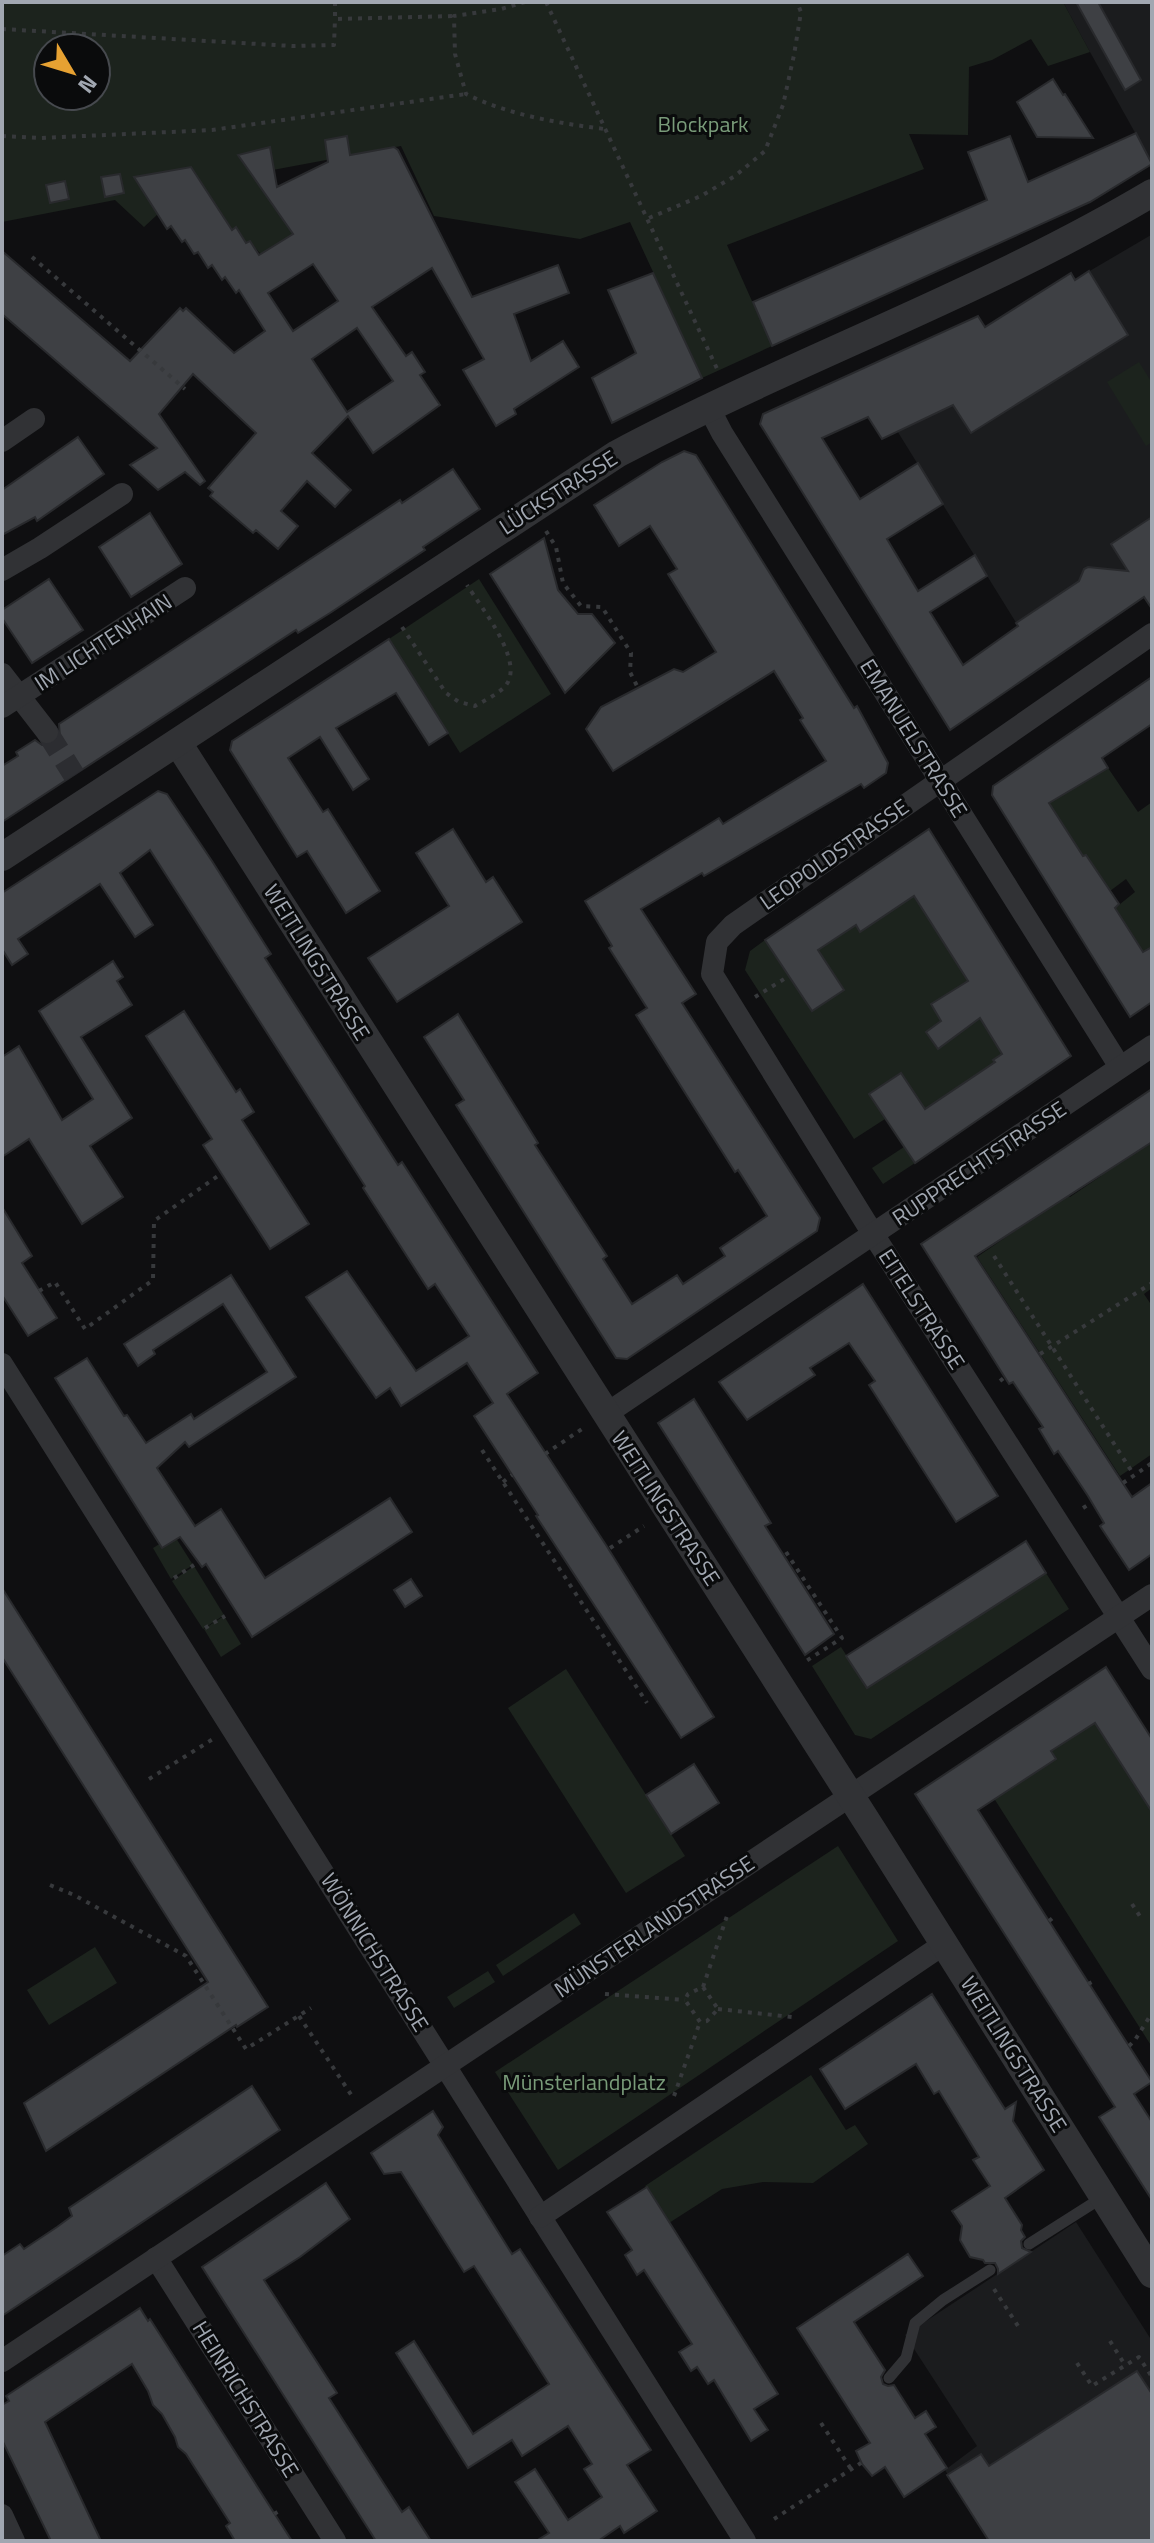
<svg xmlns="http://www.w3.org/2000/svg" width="1154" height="2543" font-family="'Titillium Web',sans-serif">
  <rect width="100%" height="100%" fill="#0f0f11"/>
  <!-- built -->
  <g fill="#1b1c1e">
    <polygon points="1063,2 1152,2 1152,163 1090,52"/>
    <polygon points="1151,235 1152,592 1043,666 860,371 978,316 985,327 1071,273 1076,279"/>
    <polygon points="1076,2222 1152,2341 1152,2541 989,2541 945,2470 977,2446 905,2335"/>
  </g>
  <!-- green -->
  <g fill="#1c231d" fill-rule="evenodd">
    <path d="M 2,2 L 1063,2 L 1090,52 L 1048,66 L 1031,39 L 992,60 L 969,67 L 968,135 L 909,134 L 924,169 L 727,245 L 772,346 L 702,378 L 630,222 L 580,239 L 434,216 L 401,146 L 252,174 L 313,264 L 287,281 C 277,264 261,258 250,241 L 246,243 L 236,228 L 232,230 L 223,215 L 158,214 L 144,227 L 115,200 L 2,222 ZM 48,48 L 96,48 L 96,96 L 48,96 Z"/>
    <polygon points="1139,362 1152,383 1152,442 1146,446 1107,382"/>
    <polygon points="479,579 551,694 460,753 389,639"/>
    <polygon points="1108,768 1138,812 1152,802 1152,947 1143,952 1114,909 1135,892 1126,879 1110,891 1086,855 1083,856 1048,803"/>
    <polygon points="915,890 975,993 1002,1054 993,1060 995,1062 925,1109 900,1073 869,1094 885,1119 854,1139 745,970 750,951 765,940 818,950 856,925 861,932 902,903"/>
    <polygon points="1152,1142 1152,1288 1144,1294 1152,1306 1152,1454 1120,1476 977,1257 1067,1195 1070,1197 1101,1176 1099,1172 1122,1162"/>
    <polygon points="904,1147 915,1163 883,1184 872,1168"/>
    <polygon points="174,1535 193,1565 171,1579 153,1548"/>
    <polygon points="194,1566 224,1615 203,1629 172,1581"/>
    <polygon points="1046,1573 1069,1609 871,1739 855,1735 812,1666 841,1647 867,1687"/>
    <polygon points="224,1616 241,1644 221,1657 204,1629"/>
    <polygon points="566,1669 685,1856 626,1893 508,1708"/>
    <polygon points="1095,1723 1152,1812 1152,2047 990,1792 1004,1793 1055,1760 1051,1751"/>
    <polygon points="838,1846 898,1941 558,2170 495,2072"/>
    <polygon points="574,1913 581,1924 503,1976 496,1965"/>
    <polygon points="95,1947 117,1983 49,2025 27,1990"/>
    <polygon points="488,1971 495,1982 454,2008 447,1997"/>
    <polygon points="811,2075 846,2130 855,2125 868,2144 813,2183 763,2182 722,2189 669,2223 645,2186"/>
  </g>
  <!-- building -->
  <g fill="#3e4044" stroke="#292a2d" stroke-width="2" fill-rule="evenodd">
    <polygon points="1076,2 1098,2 1141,80 1125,90"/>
    <polygon points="1053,79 1063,95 1065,94 1093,138 1037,137 1017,102"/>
    <polygon points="1136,133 1152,164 1090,202 772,346 753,302 987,200 968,152 1010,136 1028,182"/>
    <path d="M 347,136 L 350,155 L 394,147 L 398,150 L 472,297 L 558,265 L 569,293 L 514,314 L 531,361 L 563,341 L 579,367 L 514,409 L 516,414 L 496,426 L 463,370 L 484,359 L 432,268 L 372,307 L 406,356 L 412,352 L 425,372 L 420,375 L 440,405 L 373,453 L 348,416 L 312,453 L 351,490 L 335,507 L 307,481 L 281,511 L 298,526 L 278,549 L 256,530 L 253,533 L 210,496 L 213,492 L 208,488 L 256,433 L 193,374 L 159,414 L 205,481 L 200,485 L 185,472 L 158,490 L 130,465 L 157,448 L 2,314 L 2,251 L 130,361 L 180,308 L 183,311 L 186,308 L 234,353 L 265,331 L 239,290 L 236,293 L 225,277 L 222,280 L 212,265 L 208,268 L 198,252 L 194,254 L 185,240 L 182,242 L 171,226 L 167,229 L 134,177 L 191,167 L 232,230 L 236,227 L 246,243 L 250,241 L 259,255 L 293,234 L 238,155 L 270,147 L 277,187 L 328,162 L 325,140 ZM 313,264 L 338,301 L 293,331 L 268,293 ZM 357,328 L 393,381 L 347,412 L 312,359 Z"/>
    <polygon points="120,174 124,193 105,197 101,177"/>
    <polygon points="65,181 69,199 50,203 46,185"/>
    <polygon points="1089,271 1128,335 1014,406 971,433 953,405 882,439 868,417 822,438 860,499 918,463 943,504 887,539 918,591 975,555 987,576 930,612 963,665 1018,626 1016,623 1079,581 1084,569 1088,567 1128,571 1111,544 1152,517 1152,609 1144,597 950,730 760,424 763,414 978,316 985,327 1071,273 1075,280"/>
    <polygon points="653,273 702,378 612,423 592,378 636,353 608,290"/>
    <polygon points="78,437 104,474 37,521 35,517 2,535 2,490"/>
    <polygon points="684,451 696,455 854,708 857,706 888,763 886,773 864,788 861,784 704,876 702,873 641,909 696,994 682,1003 820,1218 817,1231 627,1359 616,1358 456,1105 464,1100 424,1037 458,1014 538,1143 535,1145 607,1256 603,1259 632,1304 677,1275 683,1284 725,1256 720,1248 767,1216 738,1170 735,1172 636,1015 647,1008 609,948 612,946 585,901 719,818 723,824 826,761 800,720 803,718 774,671 613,771 586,729 601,707 674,669 683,672 716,652 668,574 677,569 650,526 619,546 594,505 662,462"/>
    <polygon points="453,469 480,509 423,547 425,550 330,613 298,633 296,630 2,822 2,766 18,756 16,752 35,740 42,745 55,743 60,737 59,724 400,500 402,503"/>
    <polygon points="150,513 182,564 131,597 99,547"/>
    <polygon points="544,538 558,590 578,614 592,614 615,643 565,693 490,574"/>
    <polygon points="49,579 83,630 32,663 2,618 2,610"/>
    <polygon points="389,639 448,733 429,745 396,693 336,728 369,779 353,790 320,737 288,758 323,812 328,809 380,891 346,913 307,851 297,857 230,750 232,741"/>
    <polygon points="1152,677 1152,724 1102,758 1108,768 1049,803 1083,856 1086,855 1119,904 1115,908 1143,952 1152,947 1152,1002 1130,1017 992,795 993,786"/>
    <polygon points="158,791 167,794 212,861 271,954 265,958 398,1165 402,1162 538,1373 507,1394 606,1545 714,1717 681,1738 536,1516 538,1515 474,1416 493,1403 467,1363 401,1406 390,1388 376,1398 306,1297 347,1271 416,1371 469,1336 435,1284 428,1289 363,1188 365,1186 150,850 120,873 153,925 135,937 100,884 18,939 28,954 12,965 2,949 2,893"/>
    <polygon points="453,829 486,882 493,877 522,922 397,1002 368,958 449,906 416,853"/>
    <polygon points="929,829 1071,1056 915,1163 869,1094 901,1073 925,1109 995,1062 993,1060 1002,1054 980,1018 938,1049 926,1032 941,1021 931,1004 968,981 914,896 860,932 856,925 818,950 844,990 812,1011 765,940"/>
    <polygon points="113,961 123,977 117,981 132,1005 81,1037 132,1118 90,1146 123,1197 82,1224 29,1139 2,1157 2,1057 19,1046 62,1120 93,1099 39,1011"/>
    <polygon points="184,1011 236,1092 240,1089 254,1112 242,1120 309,1224 270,1249 203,1145 212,1139 146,1036"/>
    <polygon points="1152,1089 1152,1142 975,1256 1132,1497 1152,1483 1152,1554 1129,1570 1100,1526 1104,1523 1088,1496 1058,1451 1054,1454 1039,1429 1043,1427 1013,1382 1009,1384 921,1244"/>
    <polygon points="2,1207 32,1256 22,1263 57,1318 28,1336 2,1295"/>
    <polygon points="231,1275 296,1377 189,1447 185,1442 157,1468 195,1526 221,1509 265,1578 390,1498 412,1532 252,1637 206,1564 202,1567 180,1537 162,1548 55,1378 87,1358 124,1416 127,1415 146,1443 191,1414 194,1419 267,1372 223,1304 153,1350 155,1354 138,1366 124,1344"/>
    <polygon points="863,1284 998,1496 956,1522 869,1385 875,1381 849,1343 810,1368 815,1375 747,1420 719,1382"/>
    <polygon points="694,1399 771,1523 765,1526 834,1634 805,1655 658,1423"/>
    <polygon points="1026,1541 1046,1573 867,1688 846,1656"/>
    <polygon points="411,1579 422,1596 405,1607 394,1590"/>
    <polygon points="2,1588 268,2007 237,2027 236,2025 46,2151 24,2103 208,1982 2,1657"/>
    <polygon points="1106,1667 1152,1739 1152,1812 1095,1723 1051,1751 1056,1759 978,1810 1152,2082 1134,2094 1152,2122 1152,2200 1099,2117 1115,2107 915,1794"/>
    <polygon points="694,1764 719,1803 671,1834 646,1795"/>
    <polygon points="932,1994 1005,2109 1016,2102 1013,2121 1044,2170 1005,2198 1022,2225 1021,2230 1025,2237 1021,2241 1022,2248 1031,2252 998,2274 998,2269 995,2263 985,2263 983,2260 970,2257 960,2240 962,2226 952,2211 990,2186 973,2160 979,2157 939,2091 934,2094 916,2064 845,2109 820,2069"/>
    <polygon points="252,2086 280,2130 2,2316 2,2256 20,2244 24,2249 57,2227 72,2216 69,2208"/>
    <polygon points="433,2111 443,2127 438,2135 512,2254 520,2249 651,2450 627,2465 657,2511 624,2533 620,2526 598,2541 536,2541 549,2533 515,2482 535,2469 568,2520 602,2497 584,2469 592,2464 568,2426 522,2456 512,2440 468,2468 396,2353 414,2341 473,2434 549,2384 474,2266 464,2272 401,2172 384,2174 371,2153"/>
    <polygon points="326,2183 350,2219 300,2257 264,2280 337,2393 329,2398 402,2512 409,2507 431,2541 376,2541 202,2267"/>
    <polygon points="647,2187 778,2394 754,2409 768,2430 751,2441 714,2380 708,2384 697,2367 691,2371 679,2352 692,2344 644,2270 637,2275 625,2255 632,2250 607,2212"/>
    <polygon points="908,2254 923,2276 854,2322 885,2370 881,2377 883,2384 888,2386 894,2385 915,2418 926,2411 936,2427 925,2434 947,2468 904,2497 885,2467 872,2476 862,2464 856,2451 870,2443 797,2328"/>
    <polygon points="140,2308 148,2321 150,2319 292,2541 235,2541 226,2526 230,2523 186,2454 178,2447 175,2437 162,2414 153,2405 148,2391 132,2364 45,2422 101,2541 51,2541 2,2440 2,2405 9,2401 6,2396"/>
    <polygon points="1137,2371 1152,2394 1152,2541 989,2541 947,2475 981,2454 989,2466"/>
  </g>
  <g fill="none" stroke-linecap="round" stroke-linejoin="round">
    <!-- minor-tunnel -->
    <polyline stroke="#2c2d31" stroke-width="22" stroke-dasharray="22 11" stroke-linecap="butt" points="47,732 74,775"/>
    <!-- path -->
    <g stroke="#37393c" stroke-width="4" stroke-dasharray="4 6" stroke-linecap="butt">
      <polyline points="335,2 335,19 454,16"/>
      <path d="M 525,2 L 501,9 L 454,16 L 455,54 L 466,94 C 509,115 557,123 604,129"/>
      <polyline points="546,2 719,373"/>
      <polyline points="2,29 292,46 334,45 335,19"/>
      <polyline points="2,136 41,138 212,130 466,94"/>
      <polyline points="649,218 701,196 735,176 765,151 783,105 794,55 801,12 797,2"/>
      <polyline points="32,257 185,389"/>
      <polyline points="546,531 556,547 563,583 581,606 602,607 631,653 630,672 638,688"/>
      <path d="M 402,627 L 446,693 L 459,702 L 475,706 C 485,700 499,694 506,685 C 525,661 480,606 467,585"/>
      <polyline points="755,997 789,976"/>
      <polyline points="994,1256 1134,1475"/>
      <polyline points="39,1291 55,1282 85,1329 153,1280 154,1221 222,1173"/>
      <polyline points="1040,1354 1152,1283"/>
      <polyline points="1000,1381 1005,1377"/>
      <polyline points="482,1450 647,1703"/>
      <polyline points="545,1454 582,1429"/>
      <polyline points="503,1482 512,1475"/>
      <polyline points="1123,1483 1152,1463"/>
      <polyline points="1083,1508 1091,1503"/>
      <polyline points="610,1548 644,1526"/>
      <polyline points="786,1552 842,1638 803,1663"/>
      <polyline points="174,1578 194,1565"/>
      <polyline points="205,1628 225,1616"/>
      <polyline points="149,1779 213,1739"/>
      <polyline points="50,1885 74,1895 186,1956 246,2049 311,2008"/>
      <polyline points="1132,1904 1141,1918"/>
      <polyline points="1049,1921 1055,1916"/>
      <polyline points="1088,1984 1096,1980"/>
      <polygon points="703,1987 718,2009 707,2021 700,2022 685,2000 688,1994"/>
      <polyline points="703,1987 728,1913"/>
      <polyline points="605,1994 685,2000"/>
      <polyline points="718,2009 792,2017"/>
      <polyline points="299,2016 354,2099"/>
      <polyline points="1129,2046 1135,2040 1152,2013"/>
      <polyline points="674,2096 700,2022"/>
      <polyline points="994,2289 1018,2326"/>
      <polyline points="1110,2341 1125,2365"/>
      <polyline points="1077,2363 1092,2386 1139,2357 1152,2377"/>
      <polyline points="821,2423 851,2469"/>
      <polyline points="274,2514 281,2510"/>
      <polyline points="774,2519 861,2463"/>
    </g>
    <!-- service -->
    <g stroke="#313235" stroke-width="11">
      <polyline points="1029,2244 1103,2197"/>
      <polyline points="889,2378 906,2358 915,2323 943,2300 990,2270"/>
    </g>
    <!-- minor -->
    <g stroke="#313235" stroke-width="22">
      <polyline points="709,408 722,433 1120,1067"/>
      <polyline points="2,441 34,419"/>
      <polyline points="2,570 40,548 122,494"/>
      <polyline points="1152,634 733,925 717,942 712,974 873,1234 1152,1669"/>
      <polyline points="2,674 47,732"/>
      <polyline points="2,707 185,588"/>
      <polyline points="2,1364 745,2541"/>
      <polyline points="606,1414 1152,1046"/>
      <polyline points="540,2217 944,1944"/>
      <polyline points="156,2258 335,2541"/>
      <polyline points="2,2361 1152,1595"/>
      <polyline points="2,2515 14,2541"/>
    </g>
    <!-- tertiary -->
    <g stroke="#313235" stroke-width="28">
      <polyline points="178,743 873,1831 1152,2274"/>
      <path d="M 2,857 L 617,454 C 792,361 982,294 1152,193"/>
    </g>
  </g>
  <g text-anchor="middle" stroke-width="6" stroke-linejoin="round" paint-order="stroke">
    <!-- park labels -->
    <g font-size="22" fill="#799b79" stroke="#0a0b0c">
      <text x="703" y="132">Blockpark</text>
      <text x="584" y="2090">Münsterlandplatz</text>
    </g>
    <!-- street labels -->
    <g font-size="22" fill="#a1a7b1" stroke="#0a0b0c">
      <text transform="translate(558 492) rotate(-33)" y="8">LÜCKSTRASSE</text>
      <text transform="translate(103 642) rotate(-33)" y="8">IM LICHTENHAIN</text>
      <text transform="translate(914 738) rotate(58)" y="8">EMANUELSTRASSE</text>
      <text transform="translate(834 854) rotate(-35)" y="8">LEOPOLDSTRASSE</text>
      <text transform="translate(317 962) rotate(58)" y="8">WEITLINGSTRASSE</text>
      <text transform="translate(979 1163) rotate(-34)" y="8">RUPPRECHTSTRASSE</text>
      <text transform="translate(922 1309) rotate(57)" y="8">EITELSTRASSE</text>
      <text transform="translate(666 1508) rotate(57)" y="8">WEITLINGSTRASSE</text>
      <text transform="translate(654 1926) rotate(-34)" y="8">MÜNSTERLANDSTRASSE</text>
      <text transform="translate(375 1952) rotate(58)" y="8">WÖNNICHSTRASSE</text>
      <text transform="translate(1014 2054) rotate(58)" y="8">WEITLINGSTRASSE</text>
      <text transform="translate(246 2399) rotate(58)" y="8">HEINRICHSTRASSE</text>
    </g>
  </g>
  <!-- border -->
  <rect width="1154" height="2543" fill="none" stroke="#a1a7b1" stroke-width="8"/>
  <!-- north arrow -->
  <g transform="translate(72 72) rotate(128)"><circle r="38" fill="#0a0b0c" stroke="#46494e" stroke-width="2"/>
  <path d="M0-6L14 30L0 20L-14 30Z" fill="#e6a132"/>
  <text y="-12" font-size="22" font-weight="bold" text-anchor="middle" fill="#a1a7b1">N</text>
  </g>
</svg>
